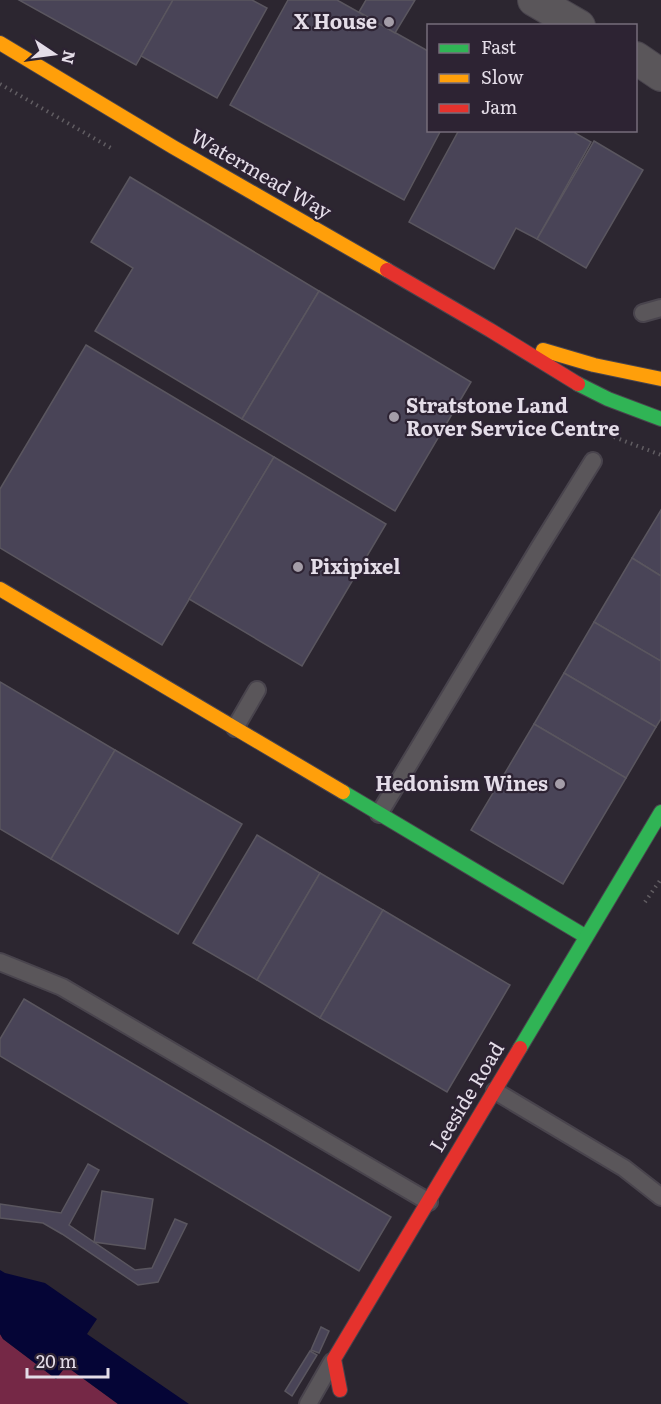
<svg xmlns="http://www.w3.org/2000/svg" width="661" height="1404" font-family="Literata,serif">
  <rect width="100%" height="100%" fill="#2c2630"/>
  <!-- forest -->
  <polygon fill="#752846" points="0,1334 3,1339 56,1379 66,1366 118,1404 0,1404"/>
  <!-- water -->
  <polygon fill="#050536" points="0,1270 5,1273 45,1283 97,1319 87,1334 189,1404 118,1404 66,1366 56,1379 3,1339 0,1334"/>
  <!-- building -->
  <g fill="#494457" stroke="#5a565f" stroke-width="1.5">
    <polygon points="19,0 173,0 136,65"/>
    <polygon points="173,0 252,0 267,8 217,98 141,56"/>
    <polygon points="288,0 337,0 428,51 428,130 441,130 404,200 230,105"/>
    <polygon points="366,0 415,0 395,33 359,12"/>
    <polygon points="459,130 576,130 575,133 591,142 537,239 516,228 494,269 409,222"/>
    <polygon points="594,141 643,170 586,268 537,239"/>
    <polygon points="130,177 319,291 242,419 95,331 133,268 91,242"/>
    <polygon points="319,291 471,382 395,511 242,419"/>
    <polygon points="86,345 274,457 162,645 0,548 0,489"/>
    <polygon points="274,457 386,524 302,666 189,599"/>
    <polygon points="661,510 661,576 632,558"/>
    <polygon points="632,558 661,576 661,661 594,622"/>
    <polygon points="594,622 661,661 661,719 656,727 564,673"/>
    <polygon points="564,673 656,727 626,778 534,724"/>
    <polygon points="0,682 115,750 51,859 0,829"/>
    <polygon points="534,724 626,778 563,884 471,830"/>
    <polygon points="115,750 242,824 178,934 51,859"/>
    <polygon points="257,835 320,873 257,980 193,943"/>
    <polygon points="320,873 383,910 320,1018 257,980"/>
    <polygon points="383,910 510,985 447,1092 320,1018"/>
    <polygon points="24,999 391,1217 359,1271 0,1056 0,1039"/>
    <polygon points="88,1164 99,1170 69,1225 135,1270 152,1268 175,1219 187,1224 158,1282 138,1285 62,1234 43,1223 0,1218 0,1204 61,1213"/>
    <polygon points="102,1191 153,1199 145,1249 94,1242"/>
    <polygon points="321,1327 329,1331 319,1353 311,1350"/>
    <polygon points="310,1351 317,1355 292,1396 285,1391"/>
  </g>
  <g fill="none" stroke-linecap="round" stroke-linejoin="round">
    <defs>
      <g id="lane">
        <polyline points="643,313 661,308"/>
        <polyline points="235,728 257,690"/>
        <polyline points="379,814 539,548 593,461"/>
        <polyline points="0,962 62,987 429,1202"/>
        <polyline points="495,1091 624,1168 661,1197"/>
        <polyline points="308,1404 332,1362"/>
      </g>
      <g id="street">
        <polyline points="534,0 579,26"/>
        <polyline points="636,58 661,75"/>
      </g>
      <g id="fast">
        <polyline points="578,384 608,399 661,419"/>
        <polyline points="343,792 585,936"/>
        <polyline points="520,1048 661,812"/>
      </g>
      <g id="slow">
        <polyline points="0,43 173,147 387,270"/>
        <polyline points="543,350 594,365 661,379"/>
        <polyline points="0,589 343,792"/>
      </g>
      <g id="jam">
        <polyline points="387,270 490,330 578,384"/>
        <polyline points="340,1390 334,1359 520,1048"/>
      </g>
    </defs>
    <!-- lane casing -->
    <use href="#lane" stroke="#49444d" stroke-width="20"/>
    <!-- street casing -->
    <use href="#street" stroke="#49444d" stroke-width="34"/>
    <!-- fast casing -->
    <use href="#fast" stroke="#49444d" stroke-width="16"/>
    <!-- slow casing -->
    <use href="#slow" stroke="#49444d" stroke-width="16"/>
    <!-- jam casing -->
    <use href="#jam" stroke="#49444d" stroke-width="16"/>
    <!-- path -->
    <g stroke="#615d62" stroke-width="4" stroke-dasharray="1.5 4.5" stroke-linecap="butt">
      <polyline points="0,84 111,148"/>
      <polyline points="614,437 661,455"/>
      <polyline points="645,902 661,879"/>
    </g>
    <!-- lane -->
    <use href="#lane" stroke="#5a565a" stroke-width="16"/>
    <!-- street -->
    <use href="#street" stroke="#5a565a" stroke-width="32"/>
    <!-- fast -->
    <use href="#fast" stroke="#30b455" stroke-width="14"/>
    <!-- slow -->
    <use href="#slow" stroke="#ff9f0a" stroke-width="14"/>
    <!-- jam -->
    <use href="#jam" stroke="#e5322d" stroke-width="14"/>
  </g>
  <!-- markers -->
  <g fill="#a49da8" stroke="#2d2333" stroke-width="2">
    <circle cx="389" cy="22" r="6"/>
    <circle cx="394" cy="417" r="6"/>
    <circle cx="298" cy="567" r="6"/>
    <circle cx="560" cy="784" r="6"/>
  </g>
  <g text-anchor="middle" stroke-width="4.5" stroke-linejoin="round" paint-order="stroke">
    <!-- poi labels -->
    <g font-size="20" font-weight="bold" fill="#e4dde8" stroke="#2d2333" text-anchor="end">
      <text x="377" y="29">X House</text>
      <text x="406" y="413" text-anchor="start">Stratstone Land<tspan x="406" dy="23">Rover Service Centre</tspan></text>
      <text x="310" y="574" text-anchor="start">Pixipixel</text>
      <text x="548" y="791">Hedonism Wines</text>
    </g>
    <!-- street labels -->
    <g font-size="20" fill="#e4dde8" stroke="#2d2333">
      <text transform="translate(261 174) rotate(30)" y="7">Watermead Way</text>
      <text transform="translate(467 1097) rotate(-59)" y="7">Leeside Road</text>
    </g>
  </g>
  <!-- legend -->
  <rect x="427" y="24" width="210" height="108" fill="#2d2333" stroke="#766d7b" stroke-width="1.5"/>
  <rect x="439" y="44" width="30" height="9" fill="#30b455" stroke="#766d7b" stroke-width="1.5"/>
  <text x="481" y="54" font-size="18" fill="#e4dde8">Fast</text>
  <rect x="439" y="74" width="30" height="9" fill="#ff9f0a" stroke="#766d7b" stroke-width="1.5"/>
  <text x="481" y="84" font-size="18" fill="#e4dde8">Slow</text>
  <rect x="439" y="104" width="30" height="9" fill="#e5322d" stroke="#766d7b" stroke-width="1.5"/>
  <text x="481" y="114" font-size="18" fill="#e4dde8">Jam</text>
  <!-- north arrow -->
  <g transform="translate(54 54) rotate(103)" stroke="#2d2333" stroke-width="4.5" paint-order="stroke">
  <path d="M0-4.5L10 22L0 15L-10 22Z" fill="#e4dde8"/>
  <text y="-9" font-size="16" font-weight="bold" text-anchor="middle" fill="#e4dde8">N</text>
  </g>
  <!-- scale -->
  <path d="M27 1368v9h81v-9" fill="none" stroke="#e4dde8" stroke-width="3"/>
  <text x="36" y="1368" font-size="18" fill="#e4dde8" stroke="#2d2333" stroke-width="4.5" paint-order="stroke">20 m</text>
</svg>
